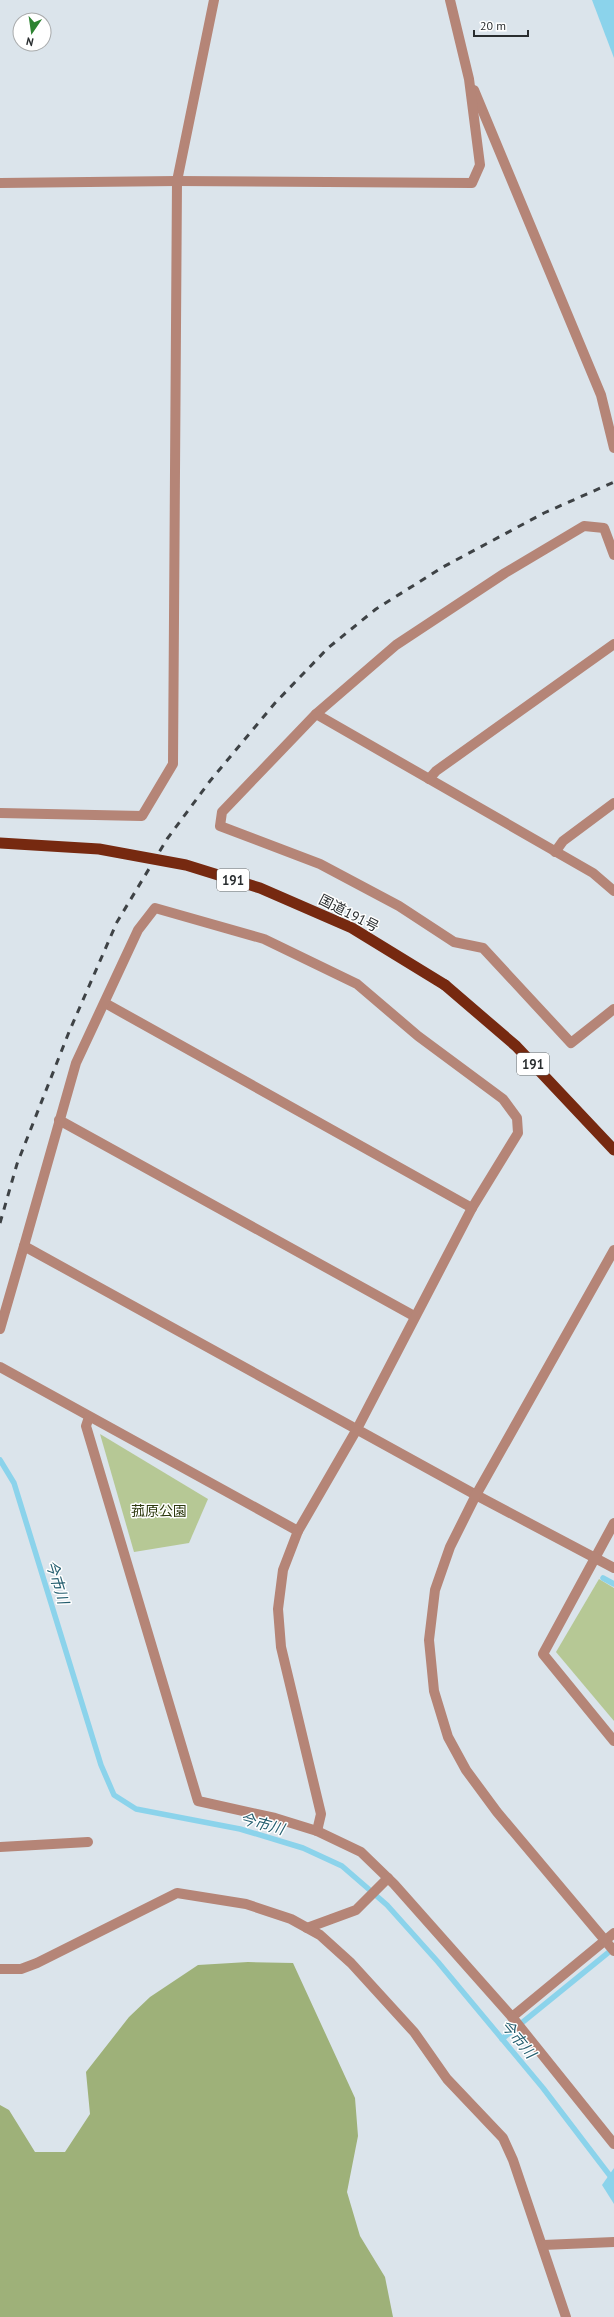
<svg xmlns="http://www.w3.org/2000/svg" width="614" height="2317" font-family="'PT Sans','Noto Sans JP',sans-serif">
  <rect width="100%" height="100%" fill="#dbe4eb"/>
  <!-- green -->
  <g fill="#b6c895">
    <polygon points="100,1434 208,1499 189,1543 134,1552"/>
    <polygon points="599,1579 614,1588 614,1721 556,1652"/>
  </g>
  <!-- forest -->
  <polygon fill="#9eb179" points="248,1962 293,1963 355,2098 358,2136 347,2192 360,2236 385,2277 393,2317 0,2317 0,2105 9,2110 35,2152 65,2152 90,2114 86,2072 129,2017 150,1997 198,1965"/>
  <!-- water -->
  <g fill="#8bd3eb">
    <polygon points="592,0 614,0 614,58"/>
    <polygon points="614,2168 614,2204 602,2185"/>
  </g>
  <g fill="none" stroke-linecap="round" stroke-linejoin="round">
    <!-- stream -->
    <g stroke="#8bd3eb" stroke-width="5.5">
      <polyline points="0,1460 14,1483 101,1765 114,1795 136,1809 240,1829 303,1848 342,1866 387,1905 438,1962 543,2088 614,2181"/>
      <polyline points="603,1578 614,1584"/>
      <polyline points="502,2039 614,1948"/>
    </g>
    <!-- minor -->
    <g stroke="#b58577" stroke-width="10">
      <polyline points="474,90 601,395 614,448"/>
      <polyline points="0,183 177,181 472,183 480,165 469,79 450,0"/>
      <polyline points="614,555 604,528 584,526 505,573 396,645 316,714 222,812 220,826 320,864 399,906 454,942 483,948 571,1043 614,1009"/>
      <polyline points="316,714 593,873 614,891"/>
      <polyline points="429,779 436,771 614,644"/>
      <polyline points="0,813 142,816 173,764 177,181 214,0"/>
      <polyline points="555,852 563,841 614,803"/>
      <polyline points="105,1003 472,1208"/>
      <polyline points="59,1120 414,1316"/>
      <polyline points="0,1329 24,1246"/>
      <polyline points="0,1367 298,1531"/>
      <polyline points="89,1417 86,1426 198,1801 275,1818 317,1831 361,1852 394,1884 512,2017 614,1933"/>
      <polyline points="614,1523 543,1654 614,1741"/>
      <polyline points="317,1831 321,1814 281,1647 278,1609 283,1570 298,1531 357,1429 472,1208 518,1133 517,1118 503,1099 418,1036 357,984 264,939 155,908 138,930 76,1063 24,1246 476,1495 614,1568"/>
      <polyline points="0,1847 88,1842"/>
      <polyline points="307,1928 356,1910 388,1878"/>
      <polyline points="0,1969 21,1969 37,1963 177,1893 246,1904 291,1919 320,1935 351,1963 414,2032 447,2079 503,2138 513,2160 566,2317"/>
      <polyline points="512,2017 614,2144"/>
      <polyline points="543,2245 614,2242"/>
    </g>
    <!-- tertiary -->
    <polyline stroke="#b58577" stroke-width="10" points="614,1250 476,1495 450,1547 435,1590 429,1640 434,1691 448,1737 466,1770 497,1812 614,1951"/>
    <!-- trunk -->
    <polyline stroke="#762910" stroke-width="11" points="445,985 516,1046 614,1150"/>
    <!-- rail -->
    <polyline stroke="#3e4245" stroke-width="3" stroke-dasharray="7 7" stroke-linecap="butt" points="0,1223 17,1164 69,1032 117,922 167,839 210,781 275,703 328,648 376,609 443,567 544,513 614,482"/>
    <!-- trunk-bridge -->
    <polyline stroke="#762910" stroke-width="11" points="0,843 99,849 186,865 260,888 352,928 445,985"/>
  </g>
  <g text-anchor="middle" stroke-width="3" stroke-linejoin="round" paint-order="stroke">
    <!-- shield labels -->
    <g fill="#fff" stroke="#696c6d" stroke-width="1">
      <rect x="217" y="869" width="32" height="22" rx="3"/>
      <rect x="517" y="1053" width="32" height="22" rx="3"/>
    </g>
    <g font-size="13" font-weight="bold" fill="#292d2f">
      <text x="233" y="885">191</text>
      <text x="533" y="1069">191</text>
    </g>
    <!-- street labels -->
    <g font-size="14" fill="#292d2f" stroke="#fff">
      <text transform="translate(349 913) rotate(27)" y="5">国道191号</text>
    </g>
    <!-- park labels -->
    <g font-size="14" fill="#2c380d" stroke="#fff">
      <text x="159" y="1516">菰原公園</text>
    </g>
    <!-- water labels -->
    <g font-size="15" font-style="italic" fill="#235d6e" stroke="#fff">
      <text transform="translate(57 1582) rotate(73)" y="5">今市川</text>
      <text transform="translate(262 1824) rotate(15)" y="5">今市川</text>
      <text transform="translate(518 2039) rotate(50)" y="5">今市川</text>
    </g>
  </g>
  <!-- north arrow -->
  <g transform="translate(32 32) rotate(193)"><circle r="19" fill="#ffffff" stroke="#a9abac"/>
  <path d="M0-3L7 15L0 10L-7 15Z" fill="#2d8331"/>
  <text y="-6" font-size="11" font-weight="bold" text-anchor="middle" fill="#292d2f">N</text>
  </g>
  <!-- scale -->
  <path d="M474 30v6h54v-6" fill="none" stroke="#292d2f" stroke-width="2"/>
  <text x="480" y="30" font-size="12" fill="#292d2f" stroke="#ffffff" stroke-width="3" paint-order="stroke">20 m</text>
</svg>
